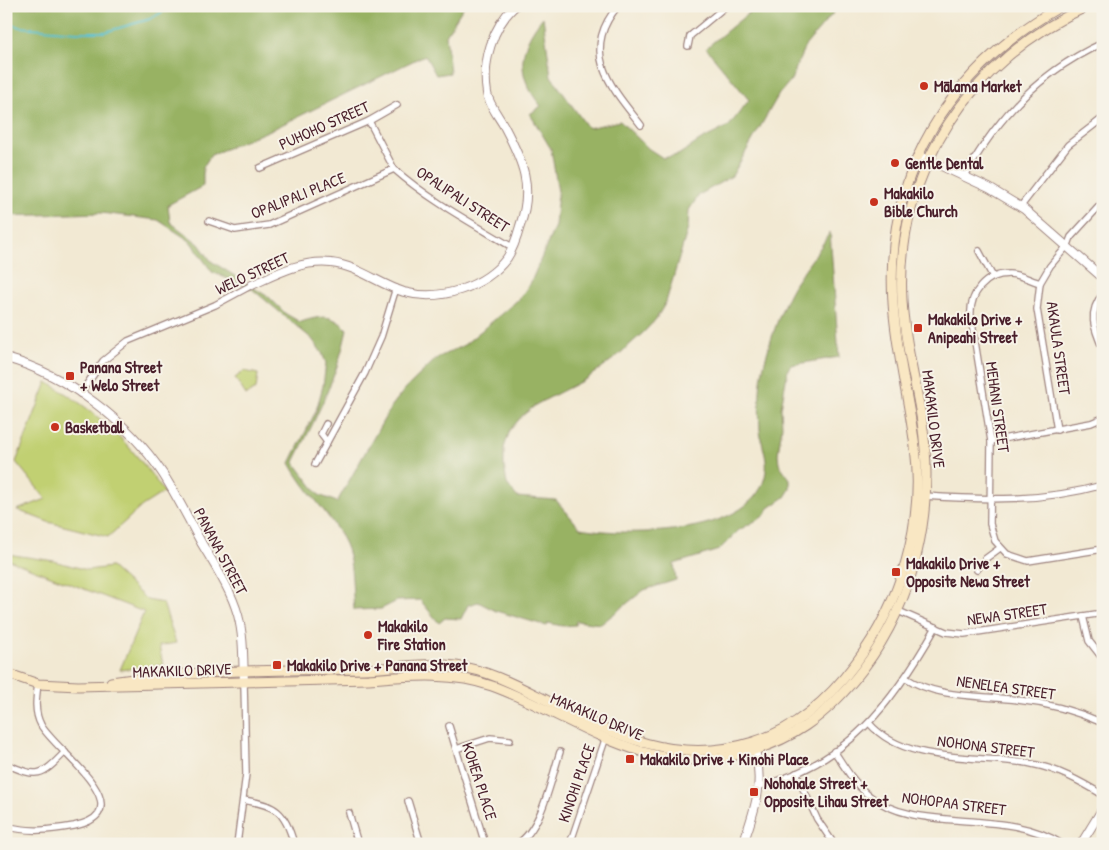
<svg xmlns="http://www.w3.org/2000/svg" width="1109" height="850" font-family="'Patrick Hand',sans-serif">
  <rect width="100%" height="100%" fill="#f7f3e8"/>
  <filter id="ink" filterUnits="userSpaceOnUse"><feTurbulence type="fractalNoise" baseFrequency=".02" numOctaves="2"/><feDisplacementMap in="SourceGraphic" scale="10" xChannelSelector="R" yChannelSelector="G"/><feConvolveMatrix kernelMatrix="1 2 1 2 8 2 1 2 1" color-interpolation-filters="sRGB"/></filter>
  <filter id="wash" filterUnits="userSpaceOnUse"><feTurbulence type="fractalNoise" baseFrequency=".0096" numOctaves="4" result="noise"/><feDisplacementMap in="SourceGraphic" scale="20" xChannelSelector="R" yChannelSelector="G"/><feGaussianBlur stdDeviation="1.12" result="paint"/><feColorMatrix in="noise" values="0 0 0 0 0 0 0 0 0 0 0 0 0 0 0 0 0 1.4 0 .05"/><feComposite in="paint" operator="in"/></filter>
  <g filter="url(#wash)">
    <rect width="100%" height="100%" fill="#f2e9d3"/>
    <!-- green -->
    <g fill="#c1d072" stroke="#86784e">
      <polygon points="244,371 258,374 256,389 246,395 235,378"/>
      <path d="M 47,382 C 100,413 129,442 164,492 L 142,506 L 108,537 L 48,522 L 17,510 L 46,499 L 16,462 Z"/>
      <polygon points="7,554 54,561 87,570 111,567 147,600 163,603 176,643 159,646 163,665 120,670 144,612 6,559"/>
    </g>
    <!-- forest -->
    <path fill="#98b264" stroke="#716848" d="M 6,6 L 464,6 L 446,35 L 450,73 L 436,75 L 425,55 L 275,128 L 211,155 L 203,167 L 203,186 L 168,205 L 170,222 L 199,244 L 211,261 L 270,298 L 286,314 L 300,322 C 321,316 331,313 347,329 C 338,376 315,419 294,462 L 319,495 L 337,502 L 391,407 L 405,389 L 437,358 L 464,345 L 481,331 L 520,298 L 531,282 L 555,226 L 558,192 L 551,149 L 530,114 L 541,106 C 515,75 518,47 543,17 L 551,76 L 588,128 L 620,121 L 649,149 L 663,158 L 678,155 L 701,140 L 729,126 L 749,100 L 706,48 L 757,6 L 839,6 L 805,46 L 791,80 L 779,94 L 732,176 L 699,195 L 689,210 L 688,228 L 666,302 L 656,319 L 644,332 L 616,357 L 586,379 L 537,404 L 522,416 L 510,430 L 504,448 L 504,466 L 507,484 L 517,497 L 556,500 L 580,528 C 629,537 758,537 766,471 C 768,458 761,444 760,430 C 759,412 759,391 762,374 C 767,349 782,303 796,282 C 807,265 820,250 830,232 L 839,357 L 791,365 L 788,369 L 781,408 L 782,426 L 778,454 L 779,464 L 790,479 L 790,489 L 785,497 L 769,508 L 764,516 L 739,530 L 719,550 L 674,564 L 676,580 L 644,590 L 601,624 L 576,621 L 575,625 L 562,626 L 548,623 L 547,626 L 496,611 L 478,602 L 468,605 L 461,619 L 445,618 L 439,623 L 420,600 L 397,601 L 381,609 L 354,610 C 352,590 353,561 345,544 C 332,515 305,492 290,463 L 316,411 L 323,386 L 326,363 L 322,353 L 312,339 L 252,289 L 212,272 L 190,241 L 158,220 L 101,213 L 6,216 Z"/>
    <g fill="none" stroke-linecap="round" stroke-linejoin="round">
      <!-- stream -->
      <polyline stroke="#52bfcb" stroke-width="2" points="6,23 20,27 77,32 105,32 150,19 173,6"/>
    </g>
  </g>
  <g filter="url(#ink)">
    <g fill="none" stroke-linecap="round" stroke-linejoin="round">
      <defs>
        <g id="minor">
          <path d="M 618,6 C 579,52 611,87 641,125"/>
          <polyline points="688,46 690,36 726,6"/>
          <path d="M 369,121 L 394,169 C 429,200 472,223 512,247"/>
          <polyline points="260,168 369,121 397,105"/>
          <path d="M 965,176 C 997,117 1040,71 1103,43"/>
          <polyline points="1021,206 1068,145 1103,118"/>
          <polyline points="209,221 235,230 269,225 394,169"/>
          <polyline points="979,251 993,277"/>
          <path d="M 1040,283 C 1030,280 1019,274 1009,274 C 985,274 969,294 971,317 L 991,441 L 990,524 L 995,541 L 1007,554 L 1028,561 L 1103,549"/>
          <path d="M 1103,294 C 1087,312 1094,329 1103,349"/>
          <polyline points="80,394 103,361 128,341 215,305 252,285"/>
          <polyline points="326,424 321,434 327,442"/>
          <polyline points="1057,430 1037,309 1040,283 1050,266 1068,245 1071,237 1103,202"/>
          <polyline points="991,441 1091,423 1103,418"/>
          <polyline points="315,464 365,373 381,337 396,288"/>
          <path d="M 924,496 C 985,500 1043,502 1103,485"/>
          <polyline points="977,570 985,559 1000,548"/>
          <polyline points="896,610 946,632 964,634 1103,613"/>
          <polyline points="1083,616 1089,641 1103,659"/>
          <path d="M 906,678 C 938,699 982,695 1018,700 C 1047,703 1076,711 1103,723"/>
          <path d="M 869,723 C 906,766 980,754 1032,764 C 1058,769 1080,781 1103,795"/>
          <polyline points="449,726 485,844"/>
          <polyline points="456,749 490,738 510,740"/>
          <path d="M 834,751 C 844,766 853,782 867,794 C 918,836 1003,806 1062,844"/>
          <path d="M 6,764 C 38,778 41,777 65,752"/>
          <polyline points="796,773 817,819 834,844"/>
          <path d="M 760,786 C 848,763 893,703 936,627"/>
          <path d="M 243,800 C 276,805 285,811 294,844"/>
          <polyline points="408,801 421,844"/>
          <polyline points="349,813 358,844"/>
          <path d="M 6,826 C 30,833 50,830 74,826 C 146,811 53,749 41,725 C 34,712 36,698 38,684"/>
          <polyline points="717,842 719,844"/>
          <polyline points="237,844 246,774 244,683"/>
          <path d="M 517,844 C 542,829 551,779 560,752"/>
          <polyline points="570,844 606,737"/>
        </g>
        <g id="tertiary">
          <polyline points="918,155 989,188 1024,209 1103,278"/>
          <path d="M 252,285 C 278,273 302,260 331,263 C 358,266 379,284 404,292 C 440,302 485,287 507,258 C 513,249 517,237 520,226 C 534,186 523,162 504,126 C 499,117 488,103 487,93 C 482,62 492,27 515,6"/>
          <path d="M 6,358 C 67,375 128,421 163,474 C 177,496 189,520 202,544 C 215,566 231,590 238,615 C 244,637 243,660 244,683"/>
          <path d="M 743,844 C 755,808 765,785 754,746"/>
          <polyline points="1081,844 1103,808"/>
        </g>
        <g id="secondary">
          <path d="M 6,673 L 38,684 L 78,686 L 369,679 C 411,676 452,672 492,686 C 570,714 642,776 731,756 C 790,744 827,716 863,669 C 916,599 935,508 922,422 C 916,382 904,341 902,300 C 895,170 971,58 1088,6"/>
          <path d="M 111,682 C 194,670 280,670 364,669 C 395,668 425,662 456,666 C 487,670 514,684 542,698 C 611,733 673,767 753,742 C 796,729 829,699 855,664 C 901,603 925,523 915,447 C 909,399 896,351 893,303 C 884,172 950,69 1061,6"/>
        </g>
      </defs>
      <!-- minor casing -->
      <use href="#minor" stroke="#9e847f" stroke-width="8"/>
      <!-- tertiary casing -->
      <use href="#tertiary" stroke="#9e847f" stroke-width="10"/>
      <!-- secondary casing -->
      <use href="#secondary" stroke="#9e847f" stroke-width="11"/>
      <!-- minor -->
      <use href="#minor" stroke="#fff" stroke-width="5.5"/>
      <!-- tertiary -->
      <use href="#tertiary" stroke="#fff" stroke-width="8"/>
      <!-- secondary -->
      <use href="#secondary" stroke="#f9e7c3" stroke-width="9"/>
    </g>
  </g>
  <!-- markers -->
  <g fill="#c8321e" stroke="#f7f3e8" stroke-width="2">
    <circle cx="924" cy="86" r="5"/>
    <circle cx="895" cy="163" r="5"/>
    <circle cx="874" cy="202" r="5"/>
    <rect x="913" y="323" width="10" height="10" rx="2.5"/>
    <rect x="65" y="371" width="10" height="10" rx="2.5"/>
    <circle cx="55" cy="427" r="5"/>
    <rect x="891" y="567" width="10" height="10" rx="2.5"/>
    <circle cx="368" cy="635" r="5"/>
    <rect x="272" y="660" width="10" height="10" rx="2.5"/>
    <rect x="625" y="754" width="10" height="10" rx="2.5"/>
    <rect x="749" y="787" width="10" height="10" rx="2.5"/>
  </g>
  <g text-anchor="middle" stroke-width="4" stroke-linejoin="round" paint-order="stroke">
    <!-- poi labels -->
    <g font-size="16" font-weight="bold" fill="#4a1f2b" stroke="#f7f3e8" text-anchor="start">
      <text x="934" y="92">Mālama Market</text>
      <text x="905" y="169">Gentle Dental</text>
      <text x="884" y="199">Makakilo<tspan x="884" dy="18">Bible Church</tspan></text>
      <text x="928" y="325">Makakilo Drive +<tspan x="928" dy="18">Anipeahi Street</tspan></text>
      <text x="80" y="373">Panana Street<tspan x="80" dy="18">+ Welo Street</tspan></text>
      <text x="65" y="433">Basketball</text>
      <text x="906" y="569">Makakilo Drive +<tspan x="906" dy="18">Opposite Newa Street</tspan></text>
      <text x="378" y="632">Makakilo<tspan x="378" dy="18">Fire Station</tspan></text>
      <text x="287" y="671">Makakilo Drive + Panana Street</text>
      <text x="640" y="765">Makakilo Drive + Kinohi Place</text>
      <text x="764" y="789">Nohohale Street +<tspan x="764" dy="18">Opposite Lihau Street</tspan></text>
    </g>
    <!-- street labels -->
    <g font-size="16" fill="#4a1f2b" stroke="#f7f3e8">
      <text transform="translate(324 125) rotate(-24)" y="6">PUHOHO STREET</text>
      <text transform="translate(298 195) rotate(-22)" y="6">OPALIPALI PLACE</text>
      <text transform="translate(463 199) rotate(33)" y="6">OPALIPALI STREET</text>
      <text transform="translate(252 273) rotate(-25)" y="6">WELO STREET</text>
      <text transform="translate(1059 348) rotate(82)" y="6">AKAULA STREET</text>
      <text transform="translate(998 407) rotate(82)" y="6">MEHANI STREET</text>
      <text transform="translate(934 419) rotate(83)" y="6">MAKAKILO DRIVE</text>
      <text transform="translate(221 551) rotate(62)" y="6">PANANA STREET</text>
      <text transform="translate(1007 614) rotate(-8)" y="6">NEWA STREET</text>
      <text transform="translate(182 670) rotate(-2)" y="6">MAKAKILO DRIVE</text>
      <text transform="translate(1006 687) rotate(8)" y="6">NENELEA STREET</text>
      <text transform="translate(597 716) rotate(23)" y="6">MAKAKILO DRIVE</text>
      <text transform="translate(986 746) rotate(7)" y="6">NOHONA STREET</text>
      <text transform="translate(480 781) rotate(72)" y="6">KOHEA PLACE</text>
      <text transform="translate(576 783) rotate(-71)" y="6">KINOHI PLACE</text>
      <text transform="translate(954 803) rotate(7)" y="6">NOHOPAA STREET</text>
    </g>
  </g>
  <!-- margin -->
  <rect width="1109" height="850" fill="none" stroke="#f7f3e8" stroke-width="25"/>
</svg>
